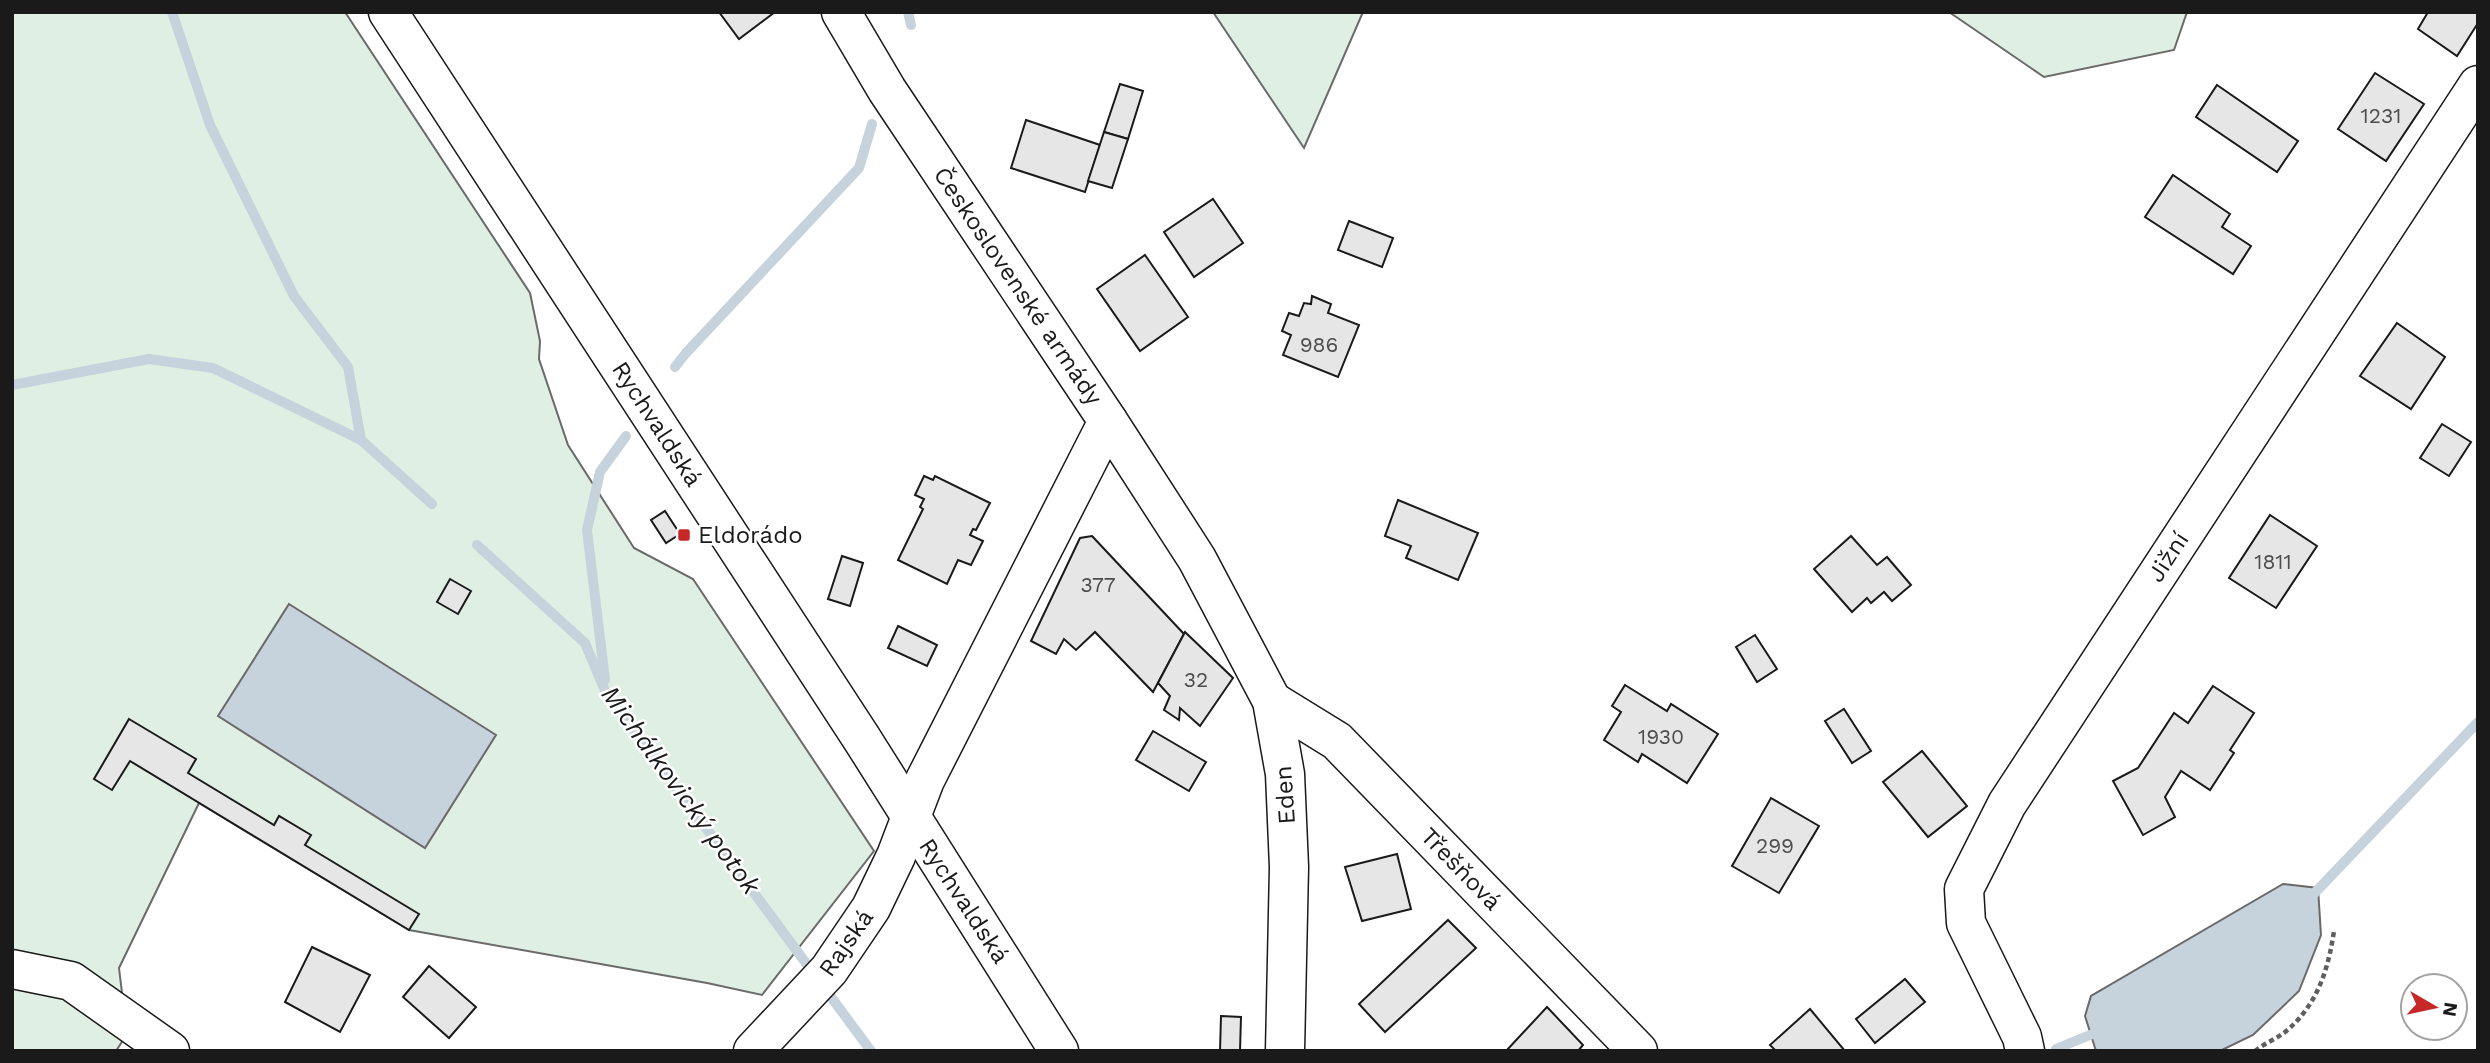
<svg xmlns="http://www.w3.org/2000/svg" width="2490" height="1063" font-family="'Work Sans',sans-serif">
  <rect width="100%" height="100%" fill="#fff"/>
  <!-- green -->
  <g fill="#e0efe3" stroke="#6a6a6a" stroke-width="2">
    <polygon points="12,12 345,12 530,293 540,341 539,359 568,445 634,548 693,579 874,851 762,995 707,983 409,930 199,803 119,968 127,1034 116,1051 12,1051"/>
    <polygon points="1213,12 1363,12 1304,148"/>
    <polygon points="1949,12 2187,12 2174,50 2044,77"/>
  </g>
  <!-- water -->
  <g fill="#c6d2dc" stroke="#6a6a6a" stroke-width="2">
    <polygon points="289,604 496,735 425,848 218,716"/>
    <polygon points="2283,884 2318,888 2321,935 2299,991 2253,1035 2220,1051 2096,1051 2085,1016 2091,996"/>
  </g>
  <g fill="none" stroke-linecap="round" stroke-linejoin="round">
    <!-- stream -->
    <g stroke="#c6d2dc" stroke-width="10">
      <polyline points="172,12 210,125 294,296 348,367 361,440"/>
      <polyline points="908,12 911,25"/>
      <polyline points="675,367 686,353 859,168 872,124"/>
      <polyline points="12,385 149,359 213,368 361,440 432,504"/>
      <polyline points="477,545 585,643 606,693 871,1051"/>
      <polyline points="605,680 587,530 600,472 626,436"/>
      <polyline points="2308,900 2478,722"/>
      <polyline points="2056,1049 2102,1030"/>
    </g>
  </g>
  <!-- building -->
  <g fill="#e6e6e6" stroke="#1a1a1a" stroke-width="2">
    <polygon points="719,12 775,12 739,39"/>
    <polygon points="2428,12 2478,12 2478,23 2457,56 2418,29"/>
    <polygon points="2375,73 2424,104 2386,161 2338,129"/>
    <polygon points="1120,84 1143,91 1128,139 1104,132"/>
    <polygon points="2217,85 2298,141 2277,172 2196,117"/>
    <polygon points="1026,120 1100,145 1085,192 1011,168"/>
    <polygon points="1104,132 1128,139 1112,188 1088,181"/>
    <polygon points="2173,175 2230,214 2222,227 2251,246 2233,274 2145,217"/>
    <polygon points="1213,199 1243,243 1194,277 1164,232"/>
    <polygon points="1349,221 1393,238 1382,267 1338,250"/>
    <polygon points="1145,255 1188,317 1140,351 1097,289"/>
    <polygon points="1312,296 1331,304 1328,313 1359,325 1338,377 1283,355 1291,335 1282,331 1289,313 1299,316 1304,303 1311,304"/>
    <polygon points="2397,323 2445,357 2411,409 2360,376"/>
    <polygon points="2442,424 2471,442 2449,476 2420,458"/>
    <polygon points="924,476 933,480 935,476 990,503 976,530 973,529 970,535 983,541 971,565 958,560 947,584 898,560 923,509 920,507 924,499 915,495"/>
    <polygon points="1398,500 1478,533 1458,580 1406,558 1411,546 1385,536"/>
    <polygon points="665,511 680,534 666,543 651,520"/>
    <polygon points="2270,515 2317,546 2276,608 2229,578"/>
    <polygon points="1092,536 1184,634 1153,692 1095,632 1076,650 1064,639 1056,654 1031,641 1080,538"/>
    <polygon points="1851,536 1877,565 1887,557 1911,585 1892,601 1884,592 1871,603 1867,598 1852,612 1814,569"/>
    <polygon points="842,556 863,563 850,606 828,599"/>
    <polygon points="450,579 471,591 458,614 437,602"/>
    <polygon points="898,626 937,645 927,666 888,648"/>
    <polygon points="1185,632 1233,678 1200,726 1180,708 1179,720 1164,710 1170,696 1158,683"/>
    <polygon points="1755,635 1777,669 1757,682 1736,647"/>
    <polygon points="1625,685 1667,711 1671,704 1718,734 1687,783 1642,754 1638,762 1604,740 1621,712 1612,706"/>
    <polygon points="2213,686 2254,713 2230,750 2234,753 2210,790 2181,771 2165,797 2175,817 2143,835 2113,781 2138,768 2174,713 2188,723"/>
    <polygon points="1844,709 1871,751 1852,763 1825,721"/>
    <polygon points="129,719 196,759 188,773 274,825 279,816 311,835 305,845 419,914 409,930 130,761 112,790 94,779"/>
    <polygon points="1153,731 1206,762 1189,791 1136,760"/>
    <polygon points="1922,751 1967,806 1928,837 1883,782"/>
    <polygon points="1771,798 1819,826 1779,893 1732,866"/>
    <polygon points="1397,854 1411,909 1362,921 1345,867"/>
    <polygon points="1448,920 1476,948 1385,1032 1359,1004"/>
    <polygon points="312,947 370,975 340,1032 285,1002"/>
    <polygon points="429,966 476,1007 449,1038 403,997"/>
    <polygon points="1905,979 1925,1002 1875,1043 1856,1019"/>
    <polygon points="1547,1007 1583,1045 1578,1051 1506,1051"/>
    <polygon points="1810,1009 1845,1051 1776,1051 1770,1045"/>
    <polygon points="1221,1016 1241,1017 1240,1051 1220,1051"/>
  </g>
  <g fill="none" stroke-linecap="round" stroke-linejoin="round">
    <defs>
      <g id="minor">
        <polyline points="388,12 862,739 1059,1051"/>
        <polyline points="841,12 887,90 1108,421 1197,559 1272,701 1285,774 1289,867 1285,1051"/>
        <polyline points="1272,701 1337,741 1638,1051"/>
        <polyline points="12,969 71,981 170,1051"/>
        <polyline points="753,1051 829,970 871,908 896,856 925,780 1108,421"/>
        <polyline points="2025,1051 2022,1037 1966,923 1964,889 2007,804 2478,85"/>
      </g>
    </defs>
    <!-- minor casing -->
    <use href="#minor" stroke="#1a1a1a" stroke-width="41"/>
    <!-- path -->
    <path stroke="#5f5f5f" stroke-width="4.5" stroke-dasharray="5 3.5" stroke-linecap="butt" d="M 2255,1051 C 2264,1044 2275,1039 2284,1033 C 2317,1006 2328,971 2334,931"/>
    <!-- minor -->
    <use href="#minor" stroke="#fff" stroke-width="38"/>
  </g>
  <!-- markers -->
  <rect fill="#c62828" stroke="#fff" stroke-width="2.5" x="677" y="528" width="14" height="14" rx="3.5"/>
  <g text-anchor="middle" stroke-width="5" stroke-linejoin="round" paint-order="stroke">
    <!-- number labels -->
    <g font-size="21" fill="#4d4d4d">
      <text x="2381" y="123">1231</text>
      <text x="1319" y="352">986</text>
      <text x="2273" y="569">1811</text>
      <text x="1098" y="592">377</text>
      <text x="1196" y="687">32</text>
      <text x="1661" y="744">1930</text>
      <text x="1775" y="853">299</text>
    </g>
    <!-- street labels -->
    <g font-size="24" fill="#1a1a1a" stroke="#fff">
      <text transform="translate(1018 286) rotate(56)" y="8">Československé armády</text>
      <text transform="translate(657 424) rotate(57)" y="8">Rychvaldská</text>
      <text transform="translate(2168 557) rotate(-57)" y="8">Jižní</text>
      <text transform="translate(1285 795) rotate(-94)" y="8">Eden</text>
      <text transform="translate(1461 869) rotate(46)" y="8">Třešňová</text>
      <text transform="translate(964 901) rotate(57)" y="8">Rychvaldská</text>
      <text transform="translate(846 943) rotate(-55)" y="8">Rajská</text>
    </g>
    <!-- poi labels -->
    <g font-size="24" fill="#1a1a1a" stroke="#fff" text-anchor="start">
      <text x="698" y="543">Eldorádo</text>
    </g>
    <!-- water labels -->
    <g font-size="26" font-style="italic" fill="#1a1a1a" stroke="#fff">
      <text transform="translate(681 790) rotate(54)" y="9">Michálkovický potok</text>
    </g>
  </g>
  <!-- border -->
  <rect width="2490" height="1063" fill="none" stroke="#1a1a1a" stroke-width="28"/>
  <!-- north arrow -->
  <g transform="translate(2434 1007) rotate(99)"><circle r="33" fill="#ffffff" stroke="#a3a3a3" stroke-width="2"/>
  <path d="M0-5L12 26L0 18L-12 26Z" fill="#c62828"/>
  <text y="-10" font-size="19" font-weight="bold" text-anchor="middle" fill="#1a1a1a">N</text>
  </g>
</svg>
